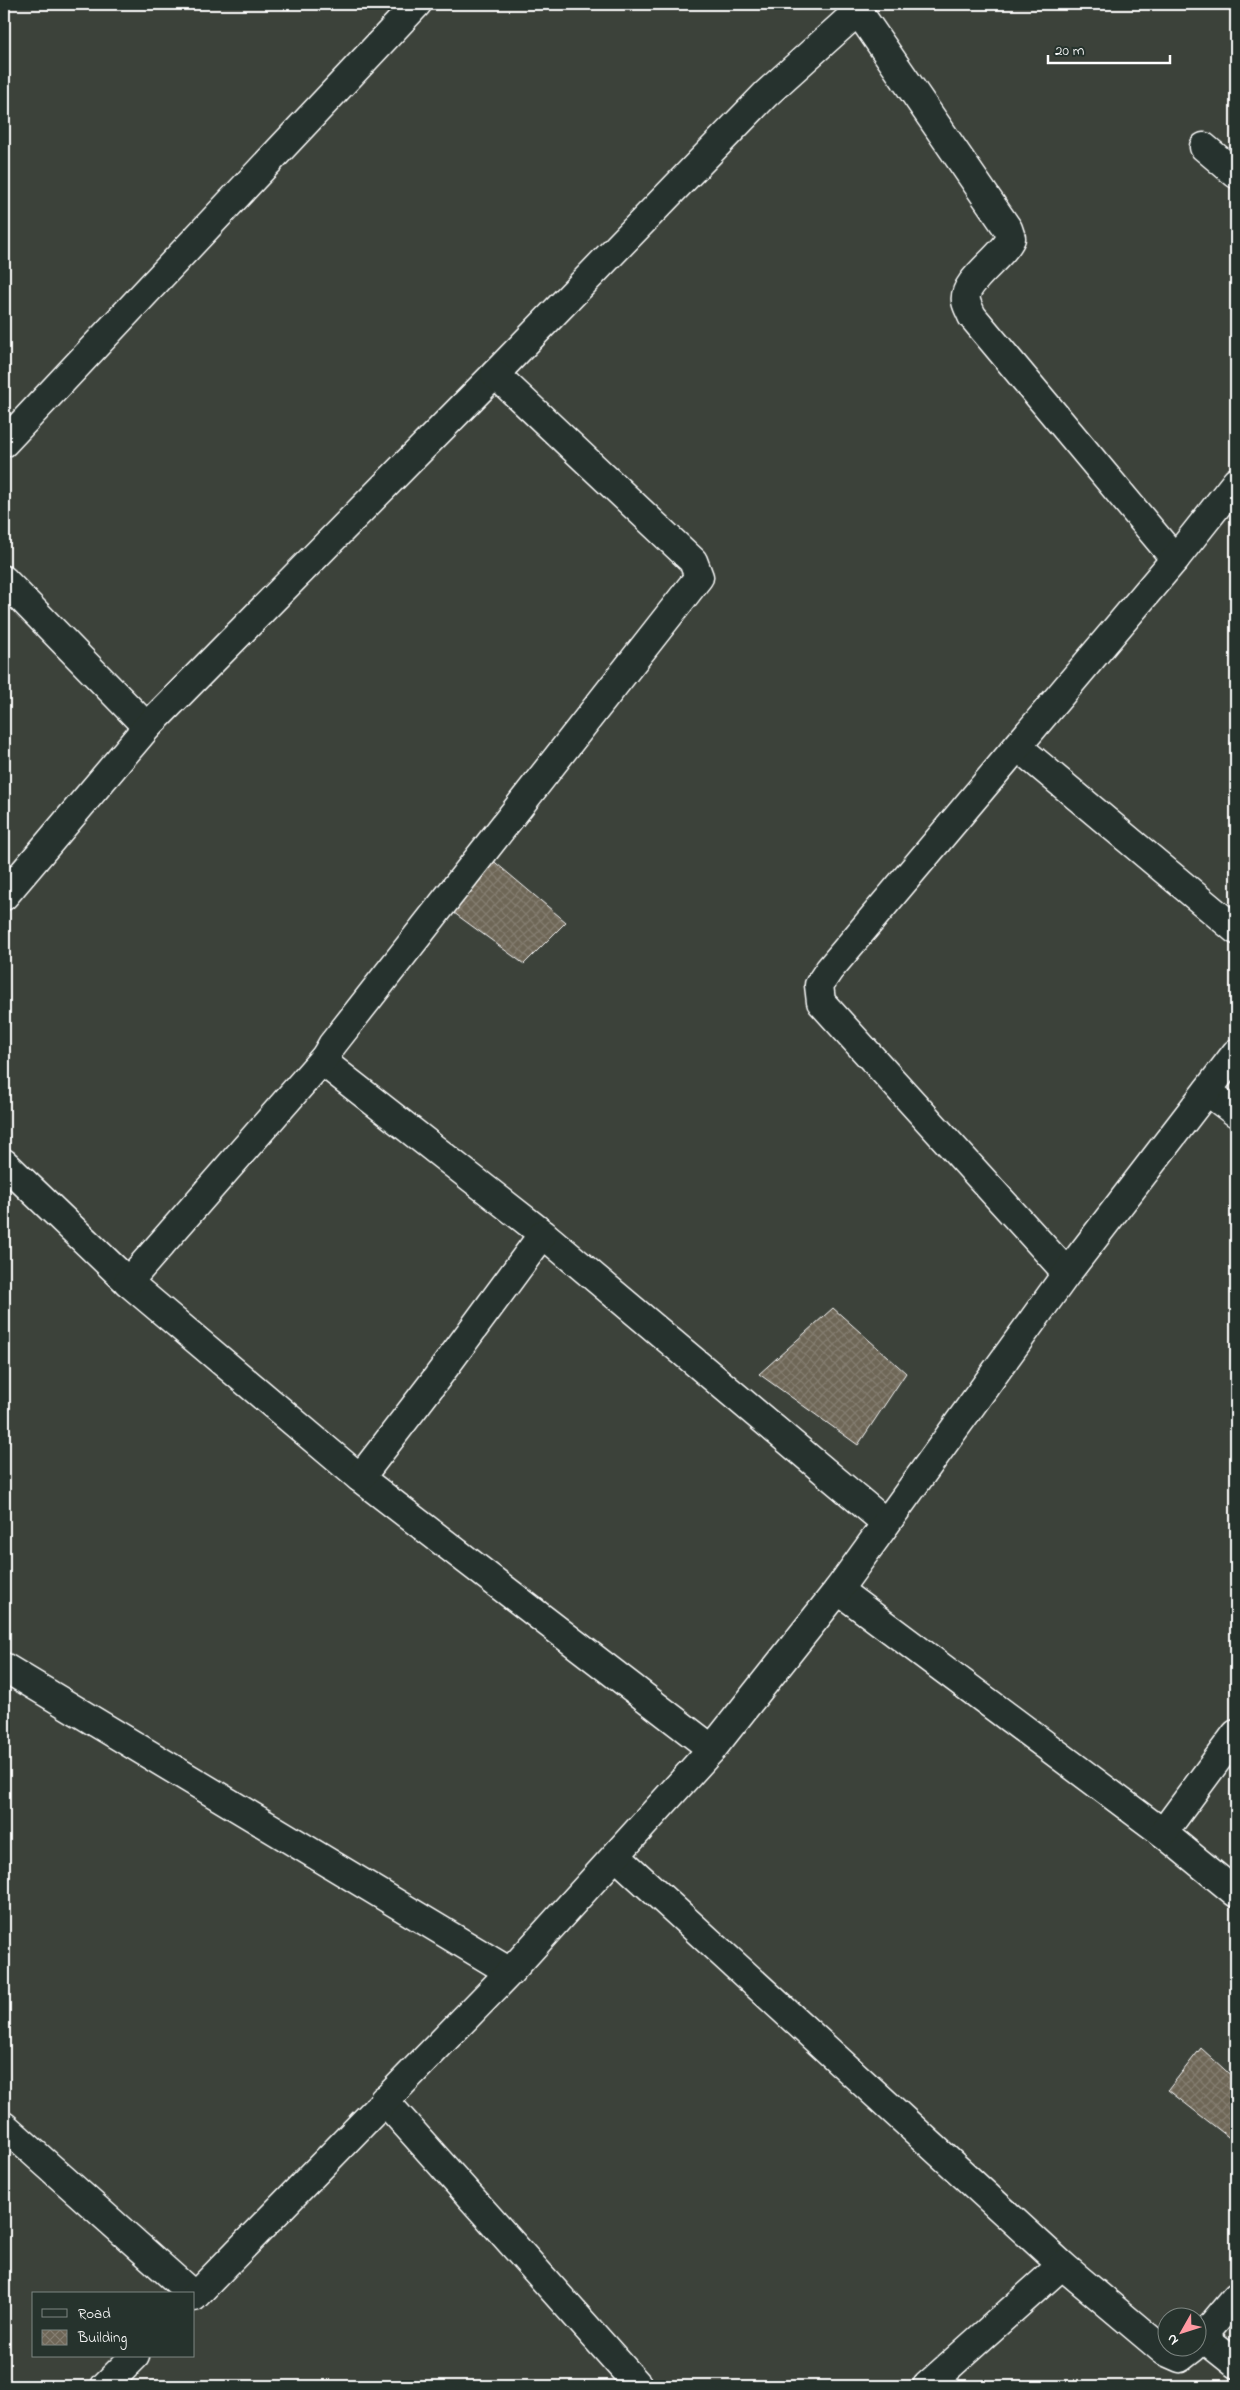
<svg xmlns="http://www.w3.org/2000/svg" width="1240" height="2390" font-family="'Indie Flower',sans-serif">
  <defs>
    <pattern id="building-cross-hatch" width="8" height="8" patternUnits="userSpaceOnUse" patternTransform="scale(1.25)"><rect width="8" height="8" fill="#6e6657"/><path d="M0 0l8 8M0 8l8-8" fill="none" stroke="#847d70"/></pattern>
  </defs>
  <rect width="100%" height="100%" fill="#3c423a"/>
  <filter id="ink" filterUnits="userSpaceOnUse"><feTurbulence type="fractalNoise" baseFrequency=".02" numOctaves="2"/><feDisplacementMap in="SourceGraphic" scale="10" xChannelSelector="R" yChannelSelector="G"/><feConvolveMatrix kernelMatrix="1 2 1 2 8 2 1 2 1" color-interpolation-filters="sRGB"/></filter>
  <g filter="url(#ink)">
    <!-- building -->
    <g fill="url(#building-cross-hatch)" stroke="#fff">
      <polygon points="490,858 566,922 524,964 450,910"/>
      <polygon points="833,1308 906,1373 858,1445 759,1374"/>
      <polygon points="1201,2048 1236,2080 1236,2143 1168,2090"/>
    </g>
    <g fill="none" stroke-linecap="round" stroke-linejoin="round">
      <defs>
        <g id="minor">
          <polyline points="1204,147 1236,174"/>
          <polyline points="4,443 417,4"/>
          <polyline points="4,580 147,727"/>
          <polyline points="1018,747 1236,930"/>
          <path d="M 4,896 L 147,727 L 495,374 L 766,94 L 858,11 L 1008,229 L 1011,238 C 1003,257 962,282 966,301 C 967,306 970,311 972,316 L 1175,559"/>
          <polyline points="325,1057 331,1068 543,1234 886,1523"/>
          <polyline points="1207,1091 1236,1113"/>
          <polyline points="4,1163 128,1282 360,1478 712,1749"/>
          <polyline points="1067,1273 821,1002 819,985 829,970 1175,559 1236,482"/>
          <polyline points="128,1282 325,1057 332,1045 699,577 693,561 495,374"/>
          <polyline points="360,1478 436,1379 543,1234"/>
          <polyline points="838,1590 1163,1833 1236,1893"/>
          <polyline points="4,1667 510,1972"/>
          <polyline points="1163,1833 1236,1734"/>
          <polyline points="616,1856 1062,2265"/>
          <polyline points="384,2100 639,2386"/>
          <polyline points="4,2126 192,2294"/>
          <polyline points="194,2297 510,1972 712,1749 838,1590 1067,1273 1236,1053"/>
          <polyline points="1202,2337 1236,2364"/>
          <polyline points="1198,2342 1236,2297"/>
          <polyline points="105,2386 135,2356"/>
          <polyline points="927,2386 1062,2265 1164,2351 1180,2358 1193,2348"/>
        </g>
      </defs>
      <!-- minor casing -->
      <use href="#minor" stroke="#fff" stroke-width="31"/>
      <!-- minor -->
      <use href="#minor" stroke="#26332d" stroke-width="28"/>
    </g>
  </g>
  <!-- margin -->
  <rect width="1240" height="2390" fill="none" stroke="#26332d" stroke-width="20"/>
  <rect x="10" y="10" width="1220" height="2370" fill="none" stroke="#fff" stroke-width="2" filter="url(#ink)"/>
  <!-- legend -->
  <rect x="32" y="2292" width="162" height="65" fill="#26332d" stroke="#7d8581"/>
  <rect x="42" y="2309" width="25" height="8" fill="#26332d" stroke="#7d8581"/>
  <text x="78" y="2318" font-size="15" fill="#ffffff">Road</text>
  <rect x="42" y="2330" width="25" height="15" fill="url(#building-cross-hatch)" stroke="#7d8581"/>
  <text x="78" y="2342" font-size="15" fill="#ffffff">Building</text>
  <!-- north arrow -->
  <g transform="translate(1182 2332) rotate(231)"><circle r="24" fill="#26332d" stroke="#7d8581"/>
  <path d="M0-4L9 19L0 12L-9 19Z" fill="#ff9aa2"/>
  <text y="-8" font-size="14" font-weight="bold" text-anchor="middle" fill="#ffffff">N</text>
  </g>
  <!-- scale -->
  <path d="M1048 55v8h122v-8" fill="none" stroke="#ffffff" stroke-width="2.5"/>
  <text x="1055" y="55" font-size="15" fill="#ffffff" stroke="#26332d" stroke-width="4" paint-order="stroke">20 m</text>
</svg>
